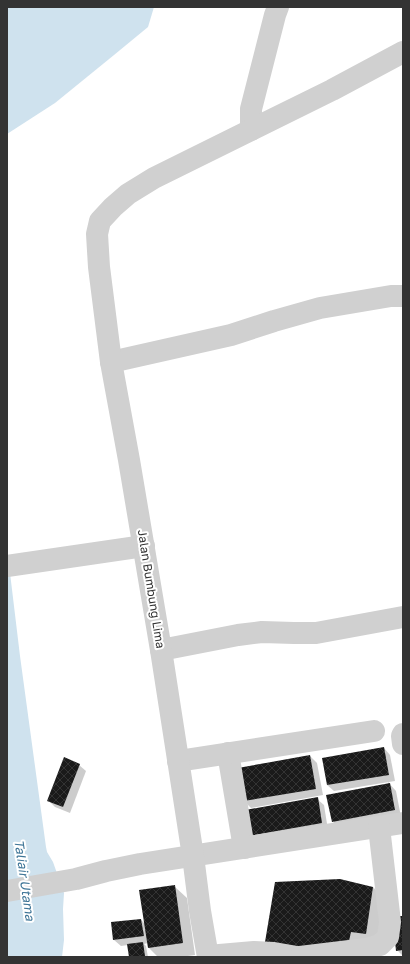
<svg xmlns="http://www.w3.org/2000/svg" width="410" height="964" font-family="'Golos Text',sans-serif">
  <defs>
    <pattern id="building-cross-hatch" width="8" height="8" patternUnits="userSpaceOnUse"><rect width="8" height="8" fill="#1a1a1a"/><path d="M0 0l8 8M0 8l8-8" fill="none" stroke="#333"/></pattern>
  </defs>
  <rect width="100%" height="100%" fill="#fff"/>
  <!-- water -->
  <g fill="#cfe2ee">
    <polygon points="7,7 154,7 148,27 114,55 55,103 7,134"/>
    <polygon points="7,548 20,656 46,847 47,852 53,862 64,893 63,909 64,940 62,957 8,957 7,954"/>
  </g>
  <!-- shadow -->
  <g fill="#0003">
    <polygon points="384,748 390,755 395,781 334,791 327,785"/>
    <polygon points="310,756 317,763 323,795 251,808 244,801"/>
    <polygon points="79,765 86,771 70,813 55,807 48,800"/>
    <polygon points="388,782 396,791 401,817 339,828 333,822 388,784"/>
    <polygon points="317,799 324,805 328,830 250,836"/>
    <polygon points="174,886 187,898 195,955 181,957 158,957 149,948 148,943 144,944 146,946 148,957 130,957 128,945 121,946 114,940 141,920 145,924"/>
    <polygon points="373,887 385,900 378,946 266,942"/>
    <polygon points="403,917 403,956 397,950"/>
  </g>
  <!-- building -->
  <g fill="url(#building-cross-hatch)">
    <polygon points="384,747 389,775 327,785 322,758"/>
    <polygon points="310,755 316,789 244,801 238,768"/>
    <polygon points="64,757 80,764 63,807 47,801"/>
    <polygon points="390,783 395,810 332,822 326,795"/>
    <polygon points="318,797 322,823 249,836 245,810"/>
    <polygon points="340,879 373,887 366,934 351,932 349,941 328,951 265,942 275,882"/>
    <polygon points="175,885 183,943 148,948 139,890"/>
    <polygon points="396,916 403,916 403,950 396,951 394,932"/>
    <polygon points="141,919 144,936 113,940 111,922"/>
    <polygon points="143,942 145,956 129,957 127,944"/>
  </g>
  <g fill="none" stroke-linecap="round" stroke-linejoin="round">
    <!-- minor -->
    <g stroke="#d0d0d0" stroke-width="22">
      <polyline points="251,130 251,109 275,15 278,7"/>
      <polyline points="111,362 231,335 274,321 320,308 391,296 403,296"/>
      <polyline points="7,566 144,546"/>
      <polyline points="161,650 238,635 262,632 294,633 316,633 403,617"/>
      <polyline points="403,734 402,736 403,744"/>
      <polyline points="228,753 244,848"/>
      <polyline points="178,761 374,731"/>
      <polyline points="7,891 76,879 106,871 140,864 403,823"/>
      <polyline points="208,956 254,952 274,953 297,957"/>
      <polyline points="208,957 200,911 193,856 161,650 129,460 111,362 99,267 97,234 100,221 113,207 128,194 154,178 332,90 403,52"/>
      <polyline points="300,957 366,949 380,945 388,937 390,922 379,827"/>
    </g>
  </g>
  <g text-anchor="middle" stroke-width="4" stroke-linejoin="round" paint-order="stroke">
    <!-- street labels -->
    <g font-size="12" fill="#333" stroke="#fff">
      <text transform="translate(151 589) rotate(81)" y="4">Jalan Bumbung Lima</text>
    </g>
    <!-- water labels -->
    <g font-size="13" font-style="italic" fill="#3f7597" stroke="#fff">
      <text transform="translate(25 880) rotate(82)" y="5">Taliair Utama</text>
    </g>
  </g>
  <!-- border -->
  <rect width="410" height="964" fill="none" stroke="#333333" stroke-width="16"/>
</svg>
